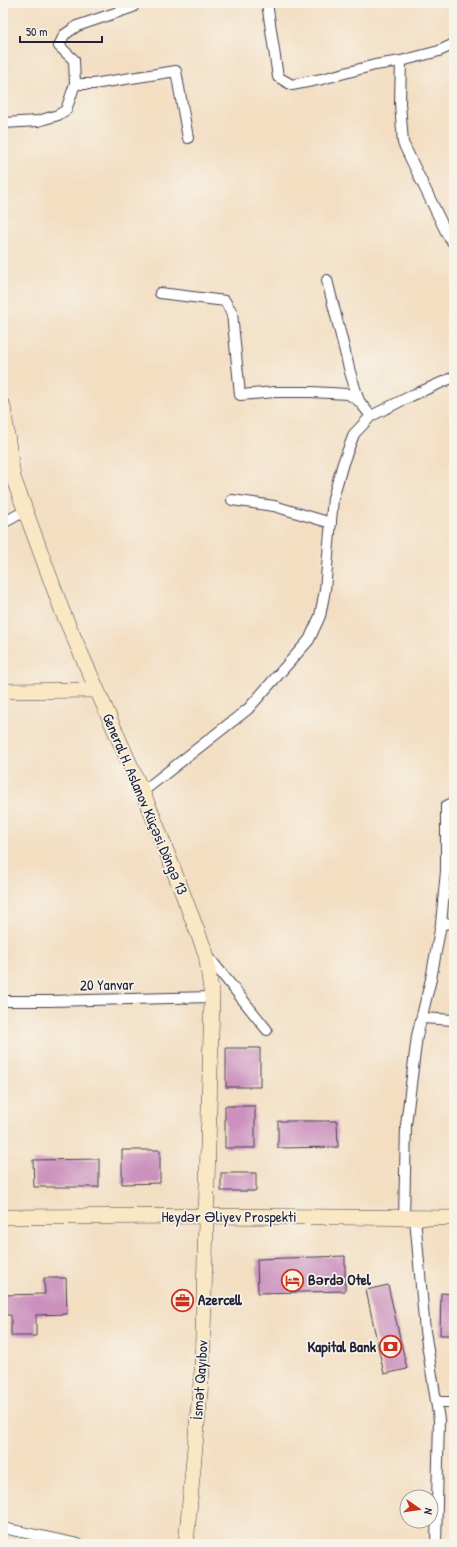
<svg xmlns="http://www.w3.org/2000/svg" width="457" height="1547" font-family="'Patrick Hand',sans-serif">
  <rect width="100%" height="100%" fill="#f7f3e8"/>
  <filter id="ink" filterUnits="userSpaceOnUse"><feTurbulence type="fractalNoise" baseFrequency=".025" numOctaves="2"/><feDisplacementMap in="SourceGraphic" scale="8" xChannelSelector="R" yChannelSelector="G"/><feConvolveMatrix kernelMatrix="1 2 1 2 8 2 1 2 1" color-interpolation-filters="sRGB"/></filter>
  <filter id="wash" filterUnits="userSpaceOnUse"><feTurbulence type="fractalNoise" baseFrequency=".012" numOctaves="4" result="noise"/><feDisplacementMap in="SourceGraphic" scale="16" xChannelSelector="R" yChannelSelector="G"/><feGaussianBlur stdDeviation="0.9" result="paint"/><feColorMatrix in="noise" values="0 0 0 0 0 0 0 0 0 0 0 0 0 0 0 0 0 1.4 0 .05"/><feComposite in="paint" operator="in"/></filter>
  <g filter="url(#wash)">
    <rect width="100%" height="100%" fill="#f3dec2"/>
    <g id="blocks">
      <!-- building -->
      <g fill="#cb90be">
        <rect x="226" y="1048" width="34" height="39"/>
        <rect x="225" y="1106" width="30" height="42"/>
        <polygon points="278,1121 337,1121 338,1147 278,1148"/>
        <polygon points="122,1150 160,1150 160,1183 122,1184"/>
        <polygon points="99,1159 99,1187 34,1187 33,1160"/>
        <rect x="221" y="1173" width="35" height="18"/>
        <polygon points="345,1256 345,1291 258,1293 257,1259"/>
        <polygon points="44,1278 66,1278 67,1314 36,1315 36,1336 11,1336 11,1315 3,1315 3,1295 45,1294"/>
        <polygon points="388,1285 407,1369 384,1374 366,1290"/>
        <polygon points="441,1293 454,1294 454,1335 440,1335"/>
      </g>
    </g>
  </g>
  <g filter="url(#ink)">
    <use href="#blocks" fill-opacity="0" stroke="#413e4f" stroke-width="1"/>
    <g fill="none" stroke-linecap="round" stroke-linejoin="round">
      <defs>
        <g id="minor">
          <polyline points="267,3 278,77 292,85 322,79 375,65 401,61 439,51 454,44"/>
          <polyline points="401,61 400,103 403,143 447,234 454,244"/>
          <polyline points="75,84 93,84 176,71 188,138"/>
          <polyline points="3,123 38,121 58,115 66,110 75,84 74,60 59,46 64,35 77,26 133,7"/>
          <polyline points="327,280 350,372 359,401"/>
          <polyline points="160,293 225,301 232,313 240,395 275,392 311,392 348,394 359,401 371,416"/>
          <polyline points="232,500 274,506 331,523"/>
          <polyline points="3,523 25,511"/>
          <polyline points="142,792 248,709 309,640 320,616 325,590 333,498 343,463 354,434 371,416 411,396 454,377"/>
          <polyline points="441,924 454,923"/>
          <polyline points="207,955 267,1030"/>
          <polyline points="3,1001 49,1001 212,997"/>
          <polyline points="422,1018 454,1020"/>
          <polyline points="415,1218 425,1331 439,1420 436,1544"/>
          <polyline points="404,1219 406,1125 417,1036 431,979 441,924 446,871 446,806 454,802"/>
          <polyline points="436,1402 454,1402"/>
          <polyline points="3,1528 78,1544"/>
        </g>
        <g id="secondary">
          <polyline points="3,406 13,477 63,613 152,814 206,954 212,997 202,1371 186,1544"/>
          <polyline points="3,691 97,690"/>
          <polyline points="3,1217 207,1216 454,1218"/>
        </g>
      </defs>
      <!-- minor casing -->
      <use href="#minor" stroke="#413e4f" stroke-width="12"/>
      <!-- secondary casing -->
      <use href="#secondary" stroke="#413e4f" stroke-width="16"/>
      <!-- minor -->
      <use href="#minor" stroke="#fff" stroke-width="10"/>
      <!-- secondary -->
      <use href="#secondary" stroke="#fae7c3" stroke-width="15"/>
    </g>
  </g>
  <!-- icons -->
  <defs>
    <symbol id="hotel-ring" viewBox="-11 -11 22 22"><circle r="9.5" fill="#f7f3e8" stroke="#c8321e" stroke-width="1.5"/><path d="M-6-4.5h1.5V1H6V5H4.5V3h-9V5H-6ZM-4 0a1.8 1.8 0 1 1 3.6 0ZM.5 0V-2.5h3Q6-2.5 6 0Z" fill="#c8321e"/></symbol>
    <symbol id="office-ring" viewBox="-11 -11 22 22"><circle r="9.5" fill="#f7f3e8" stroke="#c8321e" stroke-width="1.5"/><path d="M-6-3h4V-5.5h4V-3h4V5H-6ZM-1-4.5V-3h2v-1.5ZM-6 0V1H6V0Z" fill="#c8321e"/></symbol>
    <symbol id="bank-ring" viewBox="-11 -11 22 22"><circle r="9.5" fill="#f7f3e8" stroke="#c8321e" stroke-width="1.5"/><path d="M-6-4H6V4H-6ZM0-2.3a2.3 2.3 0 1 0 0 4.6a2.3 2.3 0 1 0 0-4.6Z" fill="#c8321e"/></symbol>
  </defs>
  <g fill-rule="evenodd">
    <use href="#hotel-ring" x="280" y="1268" width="25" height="25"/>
    <use href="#office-ring" x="170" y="1288" width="25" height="25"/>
    <use href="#bank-ring" x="378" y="1334" width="25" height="25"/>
  </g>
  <g text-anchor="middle" stroke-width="3.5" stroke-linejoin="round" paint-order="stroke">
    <!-- street labels -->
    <g font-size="15" fill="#22223b" stroke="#f7f3e8">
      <text transform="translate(145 804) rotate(67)" y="5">General H. Aslanov Küçəsi Döngə 13</text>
      <text transform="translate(107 985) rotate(-1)" y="5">20 Yanvar</text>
      <text x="229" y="1222">Heydər Əliyev Prospekti</text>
      <text transform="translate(200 1380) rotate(-86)" y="5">İsmət Qayıbov</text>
    </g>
    <!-- poi labels -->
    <g font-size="15" font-weight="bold" fill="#22223b" stroke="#f7f3e8" text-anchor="start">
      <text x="308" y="1285">Bərdə Otel</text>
      <text x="198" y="1305">Azercell</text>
      <text x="376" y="1352" text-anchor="end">Kapital Bank</text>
    </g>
  </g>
  <!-- margin -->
  <rect width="457" height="1547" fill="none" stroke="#f7f3e8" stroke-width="16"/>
  <!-- north arrow -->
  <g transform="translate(419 1509) rotate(103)"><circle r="19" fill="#f7f3e8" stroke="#a29fa3"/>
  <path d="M0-3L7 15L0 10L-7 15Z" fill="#c8321e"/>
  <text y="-6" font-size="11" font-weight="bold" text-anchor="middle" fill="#22223b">N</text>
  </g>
  <!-- scale -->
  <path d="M20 36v6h82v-6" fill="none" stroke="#22223b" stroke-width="2"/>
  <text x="26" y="36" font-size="12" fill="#22223b" stroke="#f7f3e8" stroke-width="3" paint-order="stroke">50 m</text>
</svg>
